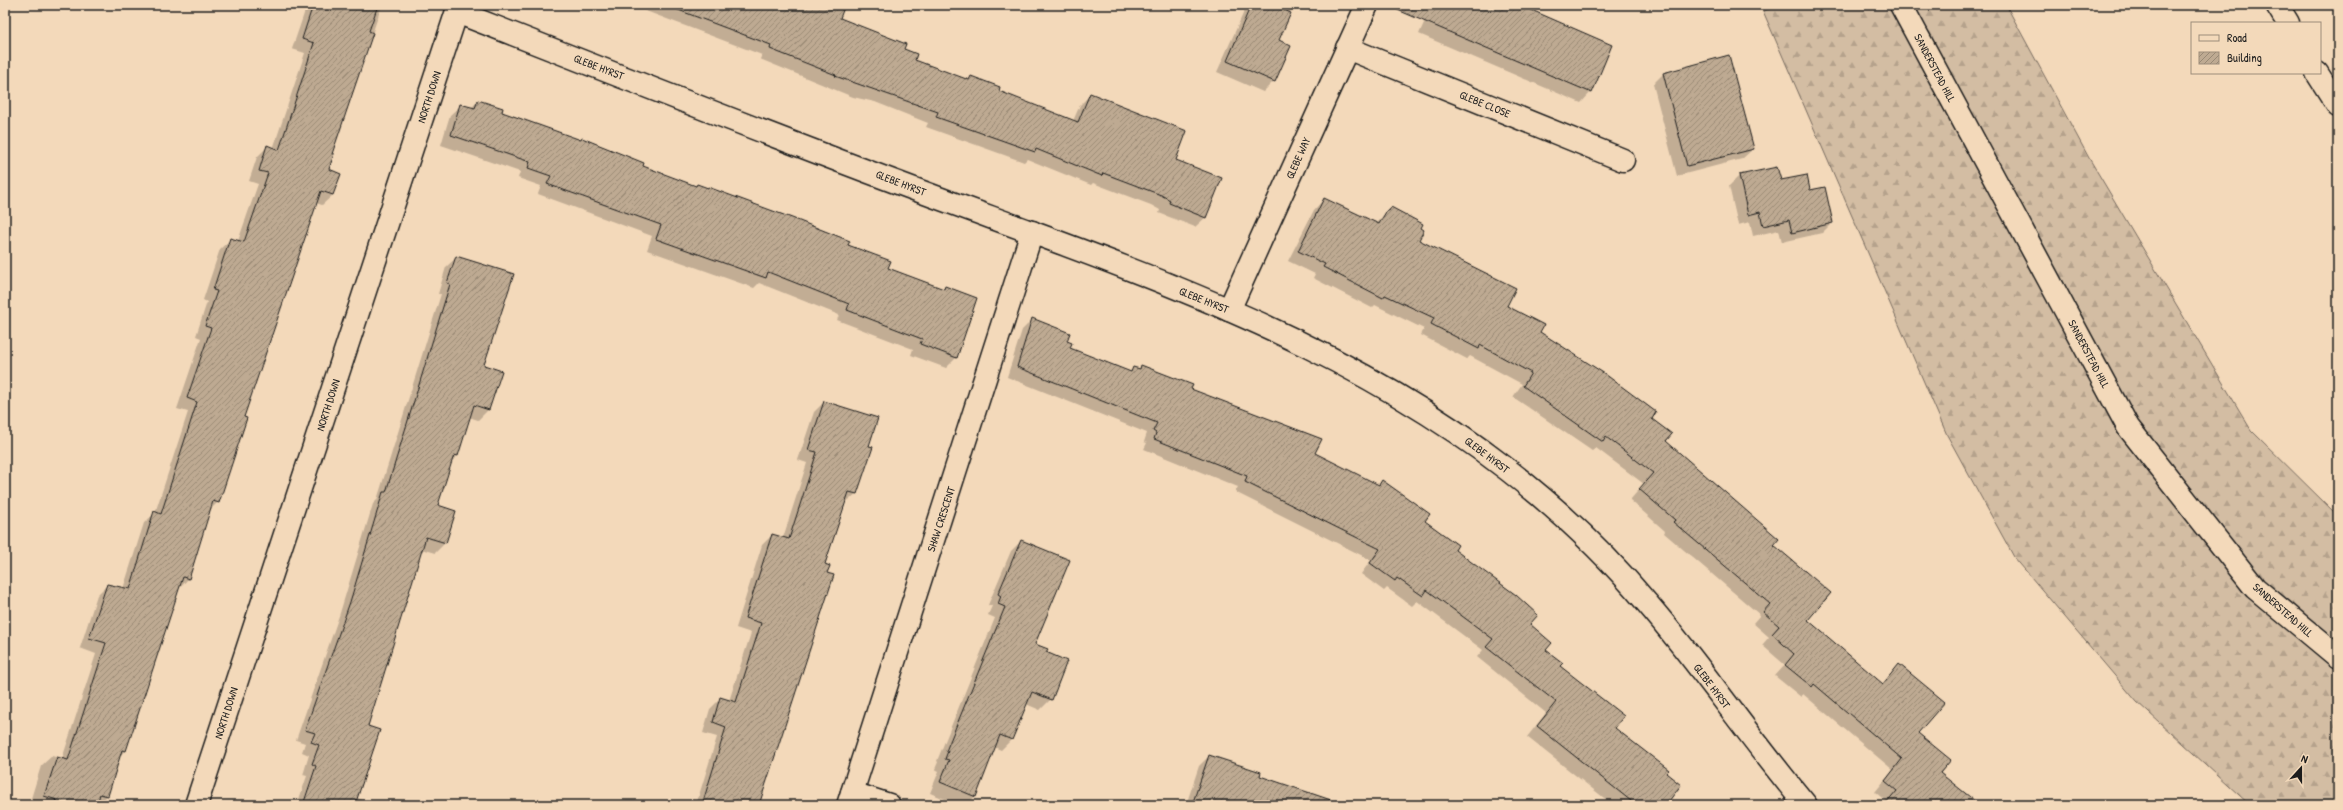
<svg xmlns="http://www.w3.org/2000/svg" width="2343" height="810" font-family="'Patrick Hand',sans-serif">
  <defs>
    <pattern id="forest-firs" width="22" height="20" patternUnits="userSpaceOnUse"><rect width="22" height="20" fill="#d3bda3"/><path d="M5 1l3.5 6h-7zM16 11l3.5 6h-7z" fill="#b5a28c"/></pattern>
    <pattern id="building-hatch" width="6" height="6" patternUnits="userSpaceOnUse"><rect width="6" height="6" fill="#beaa92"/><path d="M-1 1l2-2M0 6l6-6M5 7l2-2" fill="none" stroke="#9a8a76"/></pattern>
  </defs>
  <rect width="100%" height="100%" fill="#f3d9ba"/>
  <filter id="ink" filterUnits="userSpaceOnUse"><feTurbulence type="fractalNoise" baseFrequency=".025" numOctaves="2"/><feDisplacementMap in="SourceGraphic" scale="8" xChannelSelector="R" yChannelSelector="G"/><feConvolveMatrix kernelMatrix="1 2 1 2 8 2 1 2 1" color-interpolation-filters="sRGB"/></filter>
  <g filter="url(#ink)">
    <!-- forest -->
    <polygon fill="url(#forest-firs)" stroke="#786c60" points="1781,5 2006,5 2089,158 2251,430 2338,516 2338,805 2250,805 2137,702 2014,557 1947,435 1763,11"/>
    <!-- shadow -->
    <g fill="#0003">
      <polygon points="307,5 382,5 331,154 328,170 340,174 333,195 322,205 316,203 243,418 218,502 209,511 188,579 179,589 125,751 119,756 107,796 98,805 29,805 41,766 52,756 62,759 96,654 80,648 97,595 107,585 123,589 144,523 155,513 188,412 177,409 201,338 196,336 207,302 203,300 220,249 231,239 238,241 258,184 249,181 257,157 267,147 273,149 305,53 292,49"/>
      <polygon points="630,5 844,5 839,19 903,50 914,60 968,81 971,77 997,91 1073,121 1080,105 1090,95 1175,161 1206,217 1195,227 1159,213 1160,210 1151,205 1093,183 1091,185 1027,159 1024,162 926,127 928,123 875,102 853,97 760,59 762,55"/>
      <polygon points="1247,5 1293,5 1277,41 1274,81 1263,92 1217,72"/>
      <polygon points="1432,5 1530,5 1528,10 1591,92 1581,103 1419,34"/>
      <polygon points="1663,74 1753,149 1742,159 1677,176 1653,84"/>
      <polygon points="478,101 501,113 580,141 582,139 641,166 847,245 887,268 943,290 945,287 975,299 956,358 946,368 911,355 913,349 837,320 839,315 759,283 754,288 647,250 652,236 538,194 541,186 518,178 520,172 441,145 450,115 461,105 471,108"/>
      <polygon points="1739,176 1780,182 1809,192 1832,223 1822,233 1782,242 1779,230 1753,236 1750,222 1738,225 1729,186"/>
      <polygon points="1324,199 1375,224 1391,208 1418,240 1650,419 1665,441 1773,545 1806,620 1882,684 1899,665 1917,733 1939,773 1978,805 1886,805 1887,802 1875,792 1893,770 1803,694 1801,697 1775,676 1785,665 1762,645 1769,637 1753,623 1760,615 1664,533 1665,531 1630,500 1644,484 1596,448 1592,451 1513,397 1522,384 1470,356 1467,359 1421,335 1424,329 1375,305 1372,308 1313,278 1315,274 1288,261 1314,210"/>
      <polygon points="457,257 483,366 489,409 478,420 469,417 457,456 451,462 436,506 445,543 435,553 421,549 366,726 357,798 370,802 370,805 297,805 307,776 303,775 309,755 302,752 305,743 296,740 340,613 373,504 377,500 441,294 438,294 446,267"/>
      <polygon points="1033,319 1066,342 1069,349 1129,372 1134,368 1138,369 1142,366 1377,485 1382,481 1528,625 1545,650 1614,728 1665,774 1664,805 1613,805 1527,737 1546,713 1477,657 1483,650 1417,601 1412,606 1387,588 1384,591 1361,574 1371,560 1235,492 1238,487 1144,449 1147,443 1144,442 1147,433 1007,377 1022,330"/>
      <polygon points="824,402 868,447 856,494 844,504 824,565 758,805 696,805 717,737 703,733 710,709 721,698 729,701 751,633 736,628 762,545 772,535 783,538 807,463 798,460 814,412"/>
      <polygon points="1021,541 1034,644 1044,653 1051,699 1040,710 1026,704 1011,740 1001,750 994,747 975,796 967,805 960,805 930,793 939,771 935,769 938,762 937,761 995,618 988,615 992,606 988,605 1011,551"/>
      <polygon points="1209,756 1254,775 1317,805 1186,805 1199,766"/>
      <polygon points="1984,802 1989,805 1981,805"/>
    </g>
    <!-- building -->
    <g fill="url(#building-hatch)" stroke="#1c1c1c">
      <polygon points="313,5 378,5 369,31 373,33 332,154 334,154 329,169 341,174 333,195 321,191 244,417 247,418 219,503 213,501 189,579 183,577 126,751 122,750 108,796 100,794 97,805 55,805 57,800 44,796 57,757 68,760 106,643 89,638 107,584 130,589 154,511 161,514 197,402 187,398 211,328 205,326 217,291 213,290 230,238 244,242 268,173 259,171 267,145 279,150 314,43 302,39"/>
      <polygon points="673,5 845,5 840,18 906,44 904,49 917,54 915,60 969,80 971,76 1000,87 999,91 1078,122 1090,93 1187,131 1176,160 1222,178 1206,218 1169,203 1170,200 1161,195 1103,173 1102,176 1036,149 1035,152 936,117 938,112 835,76 836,75 770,49 771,45 673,8"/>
      <polygon points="1251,5 1272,5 1291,13 1279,40 1291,46 1275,82 1227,61"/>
      <polygon points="1386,5 1520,5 1612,45 1592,93"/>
      <polygon points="1729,55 1754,149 1687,166 1663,73"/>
      <polygon points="478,100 503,108 502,112 581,140 582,138 644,163 643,166 696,186 697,184 708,188 708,187 792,218 850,241 848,245 891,261 888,268 944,289 945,286 977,298 957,358 920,344 922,339 847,310 849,304 768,272 766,278 656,239 661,225 547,184 551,176 528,168 530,162 451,135 460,104 475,108"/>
      <polygon points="1777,167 1781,180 1807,175 1810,190 1825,187 1833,223 1792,233 1789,220 1763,226 1760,212 1748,215 1739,175"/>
      <polygon points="1324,198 1379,224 1387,210 1389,211 1391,207 1423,224 1421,228 1424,230 1419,240 1516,288 1507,306 1544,325 1540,332 1605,374 1656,412 1652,419 1672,434 1666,441 1779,539 1774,545 1831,593 1808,620 1883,684 1899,664 1945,702 1918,733 1951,760 1940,773 1980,805 1885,805 1897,791 1885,781 1902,759 1814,684 1812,687 1785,665 1794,654 1772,634 1779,626 1763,612 1770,604 1673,522 1675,520 1639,489 1653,473 1606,437 1603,442 1523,386 1531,373 1480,345 1479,349 1431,324 1434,318 1385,295 1383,298 1323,267 1325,264 1298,251"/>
      <polygon points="456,256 514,274 484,365 502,371 489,410 474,405 458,456 454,455 438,505 456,511 446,543 426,537 368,726 380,730 355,805 303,805 316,766 312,764 319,745 311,742 315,733 305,730 350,602 383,492 386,492 450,284 447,283"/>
      <polygon points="1032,318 1070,333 1067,341 1072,343 1070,348 1131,372 1133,367 1140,369 1141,365 1193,385 1191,389 1322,439 1315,453 1379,485 1382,480 1430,514 1425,521 1458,545 1455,550 1516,595 1538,615 1530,624 1552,643 1546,650 1563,663 1560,666 1624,716 1615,728 1669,770 1666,773 1681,785 1666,805 1636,805 1537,726 1556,702 1486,647 1493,639 1427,590 1423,596 1397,578 1395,581 1370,563 1380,549 1245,482 1247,476 1154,439 1156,433 1153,431 1157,423 1017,367"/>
      <polygon points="824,401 878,418 869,446 873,447 857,494 849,492 825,564 830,566 827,573 834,575 759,805 702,805 726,727 713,722 720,697 736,702 761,623 745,618 772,534 789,539 817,452 808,450"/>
      <polygon points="1021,540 1070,560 1035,644 1048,649 1046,652 1067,661 1052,700 1032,692 1012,740 1000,735 976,797 940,782 949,760 945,759 948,751 946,751 1005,607 998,604 1001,596 998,594"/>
      <polygon points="1209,755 1261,772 1260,776 1331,800 1330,805 1192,805"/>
    </g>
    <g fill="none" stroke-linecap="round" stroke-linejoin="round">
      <defs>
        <g id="street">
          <polyline points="2277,5 2288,23"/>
          <path d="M 457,12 C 622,77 786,142 952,203 C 1145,274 1344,342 1508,470 C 1558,509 1606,554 1647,603 C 1703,668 1751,740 1806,805"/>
          <polyline points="1347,48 1623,160"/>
          <polyline points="2317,73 2338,106"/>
          <polyline points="1229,310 1367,5"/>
          <polyline points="852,793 889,805"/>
          <polyline points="196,805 459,5"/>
          <polyline points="848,805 1032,232"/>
        </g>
        <polyline id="secondary" points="1901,5 2128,427 2255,588 2338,657"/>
      </defs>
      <!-- street casing -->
      <use href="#street" stroke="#1c1c1c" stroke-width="25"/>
      <!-- secondary casing -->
      <use href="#secondary" stroke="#1c1c1c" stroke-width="25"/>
      <!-- street -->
      <use href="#street" stroke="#f3d9ba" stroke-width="22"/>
      <!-- secondary -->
      <use href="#secondary" stroke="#f3d9ba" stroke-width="22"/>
    </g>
  </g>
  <g text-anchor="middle" stroke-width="4" stroke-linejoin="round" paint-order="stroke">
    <!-- street labels -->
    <g font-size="11" fill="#1c1c1c" stroke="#f3d9ba">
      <text transform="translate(599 67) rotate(21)" y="4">GLEBE HYRST</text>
      <text transform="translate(1935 68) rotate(62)" y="4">SANDERSTEAD HILL</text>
      <text transform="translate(429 97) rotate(-72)" y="4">NORTH DOWN</text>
      <text transform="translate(1485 104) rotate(22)" y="4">GLEBE CLOSE</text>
      <text transform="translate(1298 158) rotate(-66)" y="4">GLEBE WAY</text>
      <text transform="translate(901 183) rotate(21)" y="4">GLEBE HYRST</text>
      <text transform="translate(1204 300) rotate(22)" y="4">GLEBE HYRST</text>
      <text transform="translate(2089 354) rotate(62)" y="4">SANDERSTEAD HILL</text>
      <text transform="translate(328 405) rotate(-72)" y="4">NORTH DOWN</text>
      <text transform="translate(1487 455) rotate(37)" y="4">GLEBE HYRST</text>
      <text transform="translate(941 519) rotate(-72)" y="4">SHAW CRESCENT</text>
      <text transform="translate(2283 610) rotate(41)" y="4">SANDERSTEAD HILL</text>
      <text transform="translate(1712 686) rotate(53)" y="4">GLEBE HYRST</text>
      <text transform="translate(226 713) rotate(-72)" y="4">NORTH DOWN</text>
    </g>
  </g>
  <!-- margin -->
  <rect width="2343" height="810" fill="none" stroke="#f3d9ba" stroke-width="20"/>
  <rect x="10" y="10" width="2323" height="790" fill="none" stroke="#1c1c1c" stroke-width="1.5" filter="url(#ink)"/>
  <!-- legend -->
  <rect x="2191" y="22" width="130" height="52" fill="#f3d9ba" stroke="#9d8d7b"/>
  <rect x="2199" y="35" width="20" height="6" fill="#f3d9ba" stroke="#9d8d7b"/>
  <text x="2227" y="42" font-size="12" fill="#1c1c1c">Road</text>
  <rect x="2199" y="52" width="20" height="12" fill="url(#building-hatch)" stroke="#9d8d7b"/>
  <text x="2227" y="62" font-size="12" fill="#1c1c1c">Building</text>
  <!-- north arrow -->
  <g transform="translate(2301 768) rotate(21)" stroke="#f3d9ba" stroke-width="3" paint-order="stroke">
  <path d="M0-3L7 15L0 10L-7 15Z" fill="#1c1c1c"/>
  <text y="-6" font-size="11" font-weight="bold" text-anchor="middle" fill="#1c1c1c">N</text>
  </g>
</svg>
